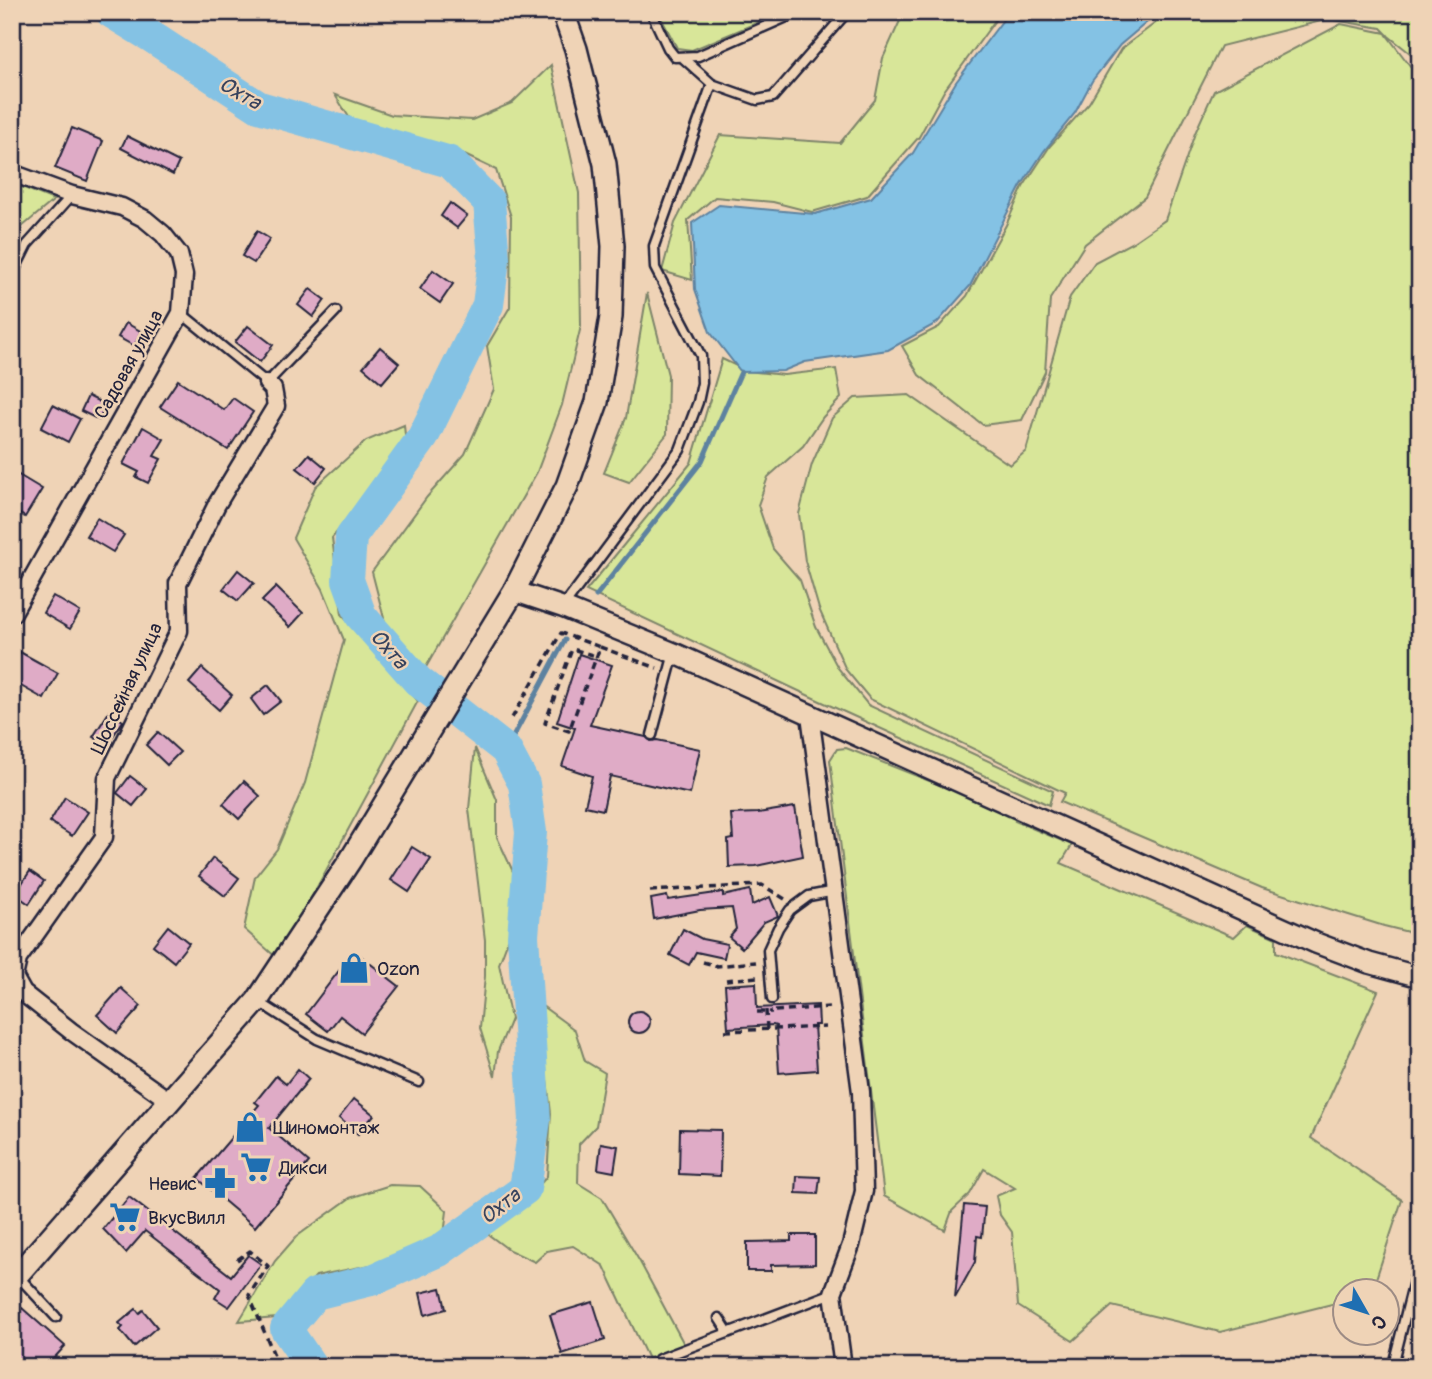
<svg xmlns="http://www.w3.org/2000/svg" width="1432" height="1379" font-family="Pangolin,sans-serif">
  <rect width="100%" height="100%" fill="#efd3b6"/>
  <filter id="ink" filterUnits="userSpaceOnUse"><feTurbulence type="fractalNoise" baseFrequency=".0143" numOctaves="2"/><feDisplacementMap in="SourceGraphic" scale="14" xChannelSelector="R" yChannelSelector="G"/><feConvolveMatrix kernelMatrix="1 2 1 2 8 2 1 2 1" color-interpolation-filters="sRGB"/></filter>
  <g filter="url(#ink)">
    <!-- green -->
    <g fill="#d8e699" stroke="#7d846a" stroke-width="2">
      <polygon points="658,12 782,12 692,50 677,48"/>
      <polygon points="904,12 1001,12 944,91 919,137 867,196 812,212 773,202 715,197 688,220 692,280 662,271 675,223 720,135 840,143 875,100 883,58"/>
      <polygon points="1170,12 1420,12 1420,61 1386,34 1420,79 1420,935 1384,926 1262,888 1060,802 1065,793 870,699 846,670 819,609 805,561 799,514 812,464 832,418 855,398 909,395 1010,465 1026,451 1070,297 1095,262 1133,242 1165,220 1195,133 1214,91 1341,24 1386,33 1381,28 1329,19 1221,46 1145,197 1085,244 1050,299 1045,372 1022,420 983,425 919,375 902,346 939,327 967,296 1006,225 1023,187 1050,146 1089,103 1121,49"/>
      <polygon points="551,65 579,193 581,326 562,405 537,472 425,669 385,622 372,572 427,497 465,454 494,389 487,346 510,307 511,217 496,170 450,148 418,147 379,131 354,125 335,95 392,115 472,120 512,103"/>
      <polygon points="12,183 54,200 16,232 12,231"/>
      <polygon points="647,293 668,375 667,434 629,482 604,473 626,418"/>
      <polygon points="722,359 747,371 784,375 836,369 841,398 823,417 803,446 768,477 758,505 773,549 800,580 816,627 838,668 868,705 1053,791 1049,805 818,700 586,591 691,463"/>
      <polygon points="404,425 406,446 332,538 342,614 418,701 278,959 244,929 255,877 277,849 305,783 344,640 323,589 293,538 315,487 366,441"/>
      <polygon points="475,748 497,800 497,837 515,876 514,924 499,964 511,1019 498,1051 495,1077 480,1028 485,976 485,940 469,809"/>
      <polygon points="846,748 1018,816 1015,821 1072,845 1061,863 1234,937 1247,925 1276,938 1276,952 1378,991 1311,1138 1402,1200 1372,1291 1344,1292 1344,1301 1220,1332 1112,1306 1073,1341 1018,1306 1012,1232 1000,1215 996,1196 1015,1188 984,1169 970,1194 952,1211 945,1230 884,1196 830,760 837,749"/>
      <polygon points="538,1003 575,1030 585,1061 605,1073 596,1126 579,1144 578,1183 602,1198 640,1262 685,1346 648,1359 604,1266 573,1246 547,1251 535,1262 509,1250 485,1232 518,1211 547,1176 551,1113"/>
      <polygon points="390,1185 420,1186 447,1211 444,1235 395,1260 316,1276 277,1318 239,1321 275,1261 296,1237 350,1198"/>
    </g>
    <!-- water -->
    <polygon fill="#84c2e4" stroke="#5d82a0" stroke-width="2" points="1009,12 1159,12 1120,45 1092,81 1075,113 1044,151 1021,186 970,286 937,323 888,350 805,362 783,371 741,372 710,332 695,289 692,223 719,205 815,214 871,198 913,153 956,82"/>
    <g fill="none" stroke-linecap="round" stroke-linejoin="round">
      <!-- stream -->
      <g stroke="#5d82a0" stroke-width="5">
        <polyline points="596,596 702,461 741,372"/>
        <polyline points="506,750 565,640"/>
      </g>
      <!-- river -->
      <polyline stroke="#84c2e4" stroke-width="32" points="111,12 152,37 259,107 450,162 489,202 494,259 488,305 423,437 351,537 348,580 361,616 418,681 506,750 524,784 531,832 523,936 535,1120 525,1189 439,1251 375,1279 315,1294 286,1329 312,1367"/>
    </g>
    <!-- building -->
    <g fill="#dfabc6" stroke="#22223b" stroke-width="2">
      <polygon points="72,128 103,141 87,181 55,168"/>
      <polygon points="127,136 179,162 173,175 121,148"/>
      <polygon points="450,203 467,216 457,228 441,216"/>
      <polygon points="257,231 270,239 254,263 242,256"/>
      <polygon points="433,270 453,284 440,303 420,289"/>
      <polygon points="310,289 325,300 313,317 298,305"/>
      <polygon points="126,323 142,332 134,346 118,337"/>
      <polygon points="248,326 273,345 260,362 235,342"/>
      <polygon points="380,347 399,363 382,383 363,367"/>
      <polygon points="178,380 224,410 233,398 253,412 228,450 160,407"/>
      <polygon points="88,396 106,405 99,420 81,411"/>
      <polygon points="53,405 80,419 68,442 41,428"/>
      <polygon points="143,427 164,439 154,456 161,459 148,483 136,477 139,472 123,464"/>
      <polygon points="309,454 326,468 315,482 297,468"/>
      <polygon points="12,471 42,489 25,517 12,510"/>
      <polygon points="97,518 124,535 113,552 86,536"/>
      <polygon points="238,570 254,583 238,601 223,589"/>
      <polygon points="276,587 303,613 290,627 262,601"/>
      <polygon points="53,596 80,612 70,629 43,613"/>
      <polygon points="20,652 58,673 44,699 12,681 12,666"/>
      <polygon points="579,654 612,665 590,725 646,737 651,741 657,740 700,749 690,794 610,776 603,810 585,806 592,776 562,766 575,728 557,722"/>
      <polygon points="202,668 232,695 219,710 189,683"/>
      <polygon points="268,685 281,701 263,715 251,699"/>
      <polygon points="109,712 123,721 107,745 93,737"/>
      <polygon points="158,732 180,752 167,765 146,745"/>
      <polygon points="130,776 147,789 133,806 117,793"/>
      <polygon points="244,781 260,796 239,819 223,804"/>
      <polygon points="65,797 88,812 72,836 50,822"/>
      <polygon points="795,807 803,856 756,866 729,867 728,840 733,839 731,814 758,813"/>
      <polygon points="412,847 431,859 409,892 391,880"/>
      <polygon points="213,858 239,878 225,896 199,876"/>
      <polygon points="30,871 44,881 29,904 15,894"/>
      <polygon points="750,890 752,905 770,897 778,916 764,922 742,948 729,937 736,929 732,908 700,910 654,919 651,899 667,896 668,900 723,892 723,896"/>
      <polygon points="168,926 189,943 174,962 153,945"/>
      <polygon points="683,929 702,939 727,944 724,958 696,952 689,965 670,955"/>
      <polygon points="354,951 399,986 362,1033 340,1016 328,1031 306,1014"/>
      <polygon points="756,983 757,1008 818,1005 819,1025 814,1025 817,1070 779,1073 776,1026 773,1025 728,1028 725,985"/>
      <polygon points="121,988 141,1006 117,1033 97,1015"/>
      <circle cx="639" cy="1022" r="11"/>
      <polygon points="298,1069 309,1079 269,1128 309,1162 255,1227 197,1178 259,1105 255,1102 276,1076 286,1084"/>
      <polygon points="354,1099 374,1115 358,1134 339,1118"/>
      <polygon points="680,1129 721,1130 720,1176 679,1174"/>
      <polygon points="601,1143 618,1146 614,1172 598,1169"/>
      <polygon points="797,1176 820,1177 818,1194 796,1193"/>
      <polygon points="129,1197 231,1276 248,1255 261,1264 229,1307 215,1298 220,1289 145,1231 126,1253 103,1229"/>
      <polygon points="964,1205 985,1207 982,1237 977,1236 975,1262 955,1298"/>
      <polygon points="791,1235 815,1235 815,1264 771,1265 771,1271 747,1271 747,1242 791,1241"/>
      <polygon points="441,1288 446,1309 425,1315 420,1293"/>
      <polygon points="593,1302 605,1340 562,1354 550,1315"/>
      <polygon points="22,1308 65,1346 46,1367 20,1367 12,1360 12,1318"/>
      <polygon points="136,1309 139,1313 143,1310 157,1327 134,1347 120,1330 123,1327 119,1323"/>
    </g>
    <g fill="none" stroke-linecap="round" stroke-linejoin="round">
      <defs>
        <g id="service">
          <polyline points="651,12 668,48 675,57 698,56 798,12"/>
          <polyline points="683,58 712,84"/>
          <polyline points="12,275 27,245 72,195"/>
          <polyline points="181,313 267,383 336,311"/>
          <polyline points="563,607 680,450 698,402 702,383 701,356 655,268 654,246 712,84 757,100 773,97 847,12"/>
          <polyline points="652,735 674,653"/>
          <polyline points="772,999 768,950 778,928 790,910 809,896 835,891"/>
          <polyline points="259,1002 317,1039 419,1082"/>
          <polyline points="17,1275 56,1317"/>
          <polyline points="719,1318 728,1332"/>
          <polyline points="659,1359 833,1293"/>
          <polyline points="1393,1365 1420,1257"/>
        </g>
        <g id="minor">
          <polyline points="12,173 72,195 122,207 145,219 163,234 179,254 184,275 181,313 12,614"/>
          <polyline points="810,715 861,1092 864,1191 851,1245 833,1293 843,1367"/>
          <polyline points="171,1102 71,1031 23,993 14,977 18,959 104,837 107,778 179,631 178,583 217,504 276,406 273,389 267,383"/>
        </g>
        <polyline id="tertiary" points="514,591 562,607 674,653 1316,943 1369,963 1420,977"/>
        <polyline id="secondary" points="12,1281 257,1001 351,859 514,591 567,486 597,402 611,317 613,246 605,164 576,49 563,12"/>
      </defs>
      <!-- service casing -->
      <use href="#service" stroke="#22223b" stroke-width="13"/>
      <!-- minor casing -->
      <use href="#minor" stroke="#22223b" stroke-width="21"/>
      <!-- tertiary casing -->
      <use href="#tertiary" stroke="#22223b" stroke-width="24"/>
      <!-- secondary casing -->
      <use href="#secondary" stroke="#22223b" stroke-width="26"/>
      <!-- path -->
      <g stroke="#22223b" stroke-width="3.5" stroke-dasharray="7 5" stroke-linecap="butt">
        <polyline points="600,647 657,668"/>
        <polyline points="512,718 561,633 600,647 569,731 545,723 572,649 596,656"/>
        <polyline points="650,891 762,885 785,899"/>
        <polyline points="703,962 717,966 756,962"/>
        <polyline points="726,980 758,977"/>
        <polyline points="766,1010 767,1030"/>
        <polyline points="775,1011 829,1007"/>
        <polyline points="725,1031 826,1027"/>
        <polyline points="237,1260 250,1251 268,1266 249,1295 279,1367"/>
      </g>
      <!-- service -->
      <use href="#service" stroke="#efd3b6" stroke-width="8"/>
      <!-- minor -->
      <use href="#minor" stroke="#efd3b6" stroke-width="16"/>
      <!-- tertiary -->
      <use href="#tertiary" stroke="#efd3b6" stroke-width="19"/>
      <!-- secondary -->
      <use href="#secondary" stroke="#efd3b6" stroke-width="21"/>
      <!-- path-bridge -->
      <polyline stroke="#22223b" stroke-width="3.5" stroke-dasharray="7 5" stroke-linecap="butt" points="757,1012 772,1012"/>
    </g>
  </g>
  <!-- icons -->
  <defs>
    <symbol id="shop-bare" viewBox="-9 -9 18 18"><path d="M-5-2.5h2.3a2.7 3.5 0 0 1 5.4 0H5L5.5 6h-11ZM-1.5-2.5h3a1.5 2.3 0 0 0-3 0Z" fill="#1f6fb2" stroke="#efd3b6" stroke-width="2.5" paint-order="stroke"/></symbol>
    <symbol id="supermarket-bare" viewBox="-9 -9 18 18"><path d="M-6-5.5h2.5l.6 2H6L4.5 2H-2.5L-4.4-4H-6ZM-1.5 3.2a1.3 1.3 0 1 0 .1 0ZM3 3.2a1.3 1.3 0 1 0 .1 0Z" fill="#1f6fb2" stroke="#efd3b6" stroke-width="2.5" paint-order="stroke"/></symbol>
    <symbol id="pharmacy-bare" viewBox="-9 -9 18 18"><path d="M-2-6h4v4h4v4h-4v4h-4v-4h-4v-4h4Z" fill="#1f6fb2" stroke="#efd3b6" stroke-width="2.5" paint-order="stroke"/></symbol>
  </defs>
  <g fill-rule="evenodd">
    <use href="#shop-bare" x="332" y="946" width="44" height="44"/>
    <use href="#shop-bare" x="228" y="1105" width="44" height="44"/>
    <use href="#supermarket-bare" x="234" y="1145" width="44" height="44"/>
    <use href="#pharmacy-bare" x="198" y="1161" width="44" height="44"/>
    <use href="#supermarket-bare" x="103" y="1195" width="44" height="44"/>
  </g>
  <g text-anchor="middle" stroke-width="5" stroke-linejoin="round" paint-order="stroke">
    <!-- street labels -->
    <g font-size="19" fill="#22223b" stroke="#efd3b6">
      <text transform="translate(128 364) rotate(-61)" y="7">Садовая улица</text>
      <text transform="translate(126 688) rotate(-65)" y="7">Шоссейная улица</text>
    </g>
    <!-- poi labels -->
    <g font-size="19" fill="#22223b" stroke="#efd3b6" text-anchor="start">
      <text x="377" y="975">Ozon</text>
      <text x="273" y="1134">Шиномонтаж</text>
      <text x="279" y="1174">Дикси</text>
      <text x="197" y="1190" text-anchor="end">Невис</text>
      <text x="148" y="1224">ВкусВилл</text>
    </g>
    <!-- water labels -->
    <g font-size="21" font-style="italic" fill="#36425d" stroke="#efd3b6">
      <text transform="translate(240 93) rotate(30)" y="7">Охта</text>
      <text transform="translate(389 649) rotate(49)" y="7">Охта</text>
      <text transform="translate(500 1206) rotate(-38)" y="7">Охта</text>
    </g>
  </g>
  <!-- margin -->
  <rect width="1432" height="1379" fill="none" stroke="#efd3b6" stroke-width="42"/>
  <rect x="21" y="21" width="1390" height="1337" fill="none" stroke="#22223b" stroke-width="2.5" filter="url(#ink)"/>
  <!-- north arrow -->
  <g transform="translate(1366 1312) rotate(129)"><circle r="33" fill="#efd3b6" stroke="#9d8c85" stroke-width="2"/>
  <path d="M0-5L12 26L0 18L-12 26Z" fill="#1f6fb2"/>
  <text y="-10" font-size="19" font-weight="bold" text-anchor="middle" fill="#22223b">С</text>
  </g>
</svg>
